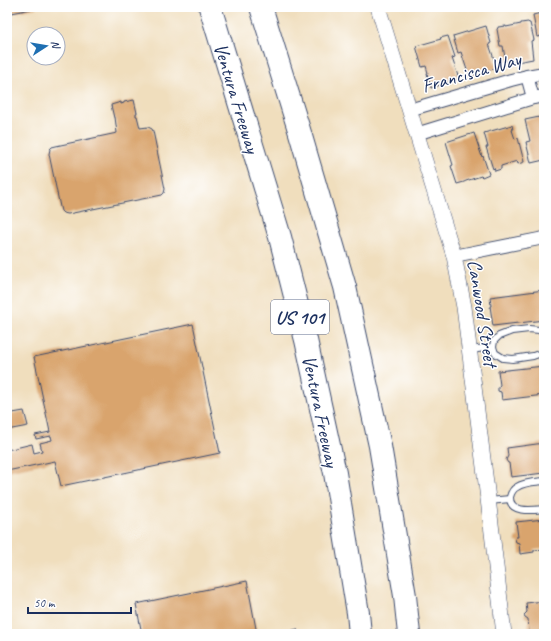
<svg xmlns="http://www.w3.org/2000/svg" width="551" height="641" font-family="Caveat,sans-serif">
  <rect width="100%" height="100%" fill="#fff"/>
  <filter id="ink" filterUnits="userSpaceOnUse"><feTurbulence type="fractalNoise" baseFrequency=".025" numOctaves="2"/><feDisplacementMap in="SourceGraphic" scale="8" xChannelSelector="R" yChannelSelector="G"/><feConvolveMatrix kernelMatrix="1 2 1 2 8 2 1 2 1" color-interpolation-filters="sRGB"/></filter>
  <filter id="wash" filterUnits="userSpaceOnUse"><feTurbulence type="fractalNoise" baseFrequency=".012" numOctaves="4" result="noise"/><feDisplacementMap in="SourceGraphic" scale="16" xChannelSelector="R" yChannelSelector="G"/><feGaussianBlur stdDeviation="0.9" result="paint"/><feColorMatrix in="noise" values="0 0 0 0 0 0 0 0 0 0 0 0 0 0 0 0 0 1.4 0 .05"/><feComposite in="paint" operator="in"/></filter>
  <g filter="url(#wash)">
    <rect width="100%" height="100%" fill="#f0debd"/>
    <g id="blocks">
      <!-- building -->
      <g fill="#d9a46d">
        <polygon points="7,7 36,7 36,8 7,14"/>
        <polygon points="541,13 541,14 544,14 544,56 543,56 541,43 542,43 541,36 537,37 533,15"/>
        <polygon points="528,22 529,23 530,23 534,40 531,41 533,59 506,64 503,46 500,46 497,29 498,28 498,27 506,26 506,27 521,24 521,23"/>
        <polygon points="486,26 491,43 489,44 497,68 469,76 461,52 458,53 453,36"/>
        <polygon points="448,36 455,57 452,58 459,79 431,88 427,73 428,73 426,66 422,67 416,46 441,39 440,38"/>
        <polygon points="134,100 137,113 136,113 136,116 137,116 140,128 148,127 152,129 153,131 165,189 164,193 162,195 68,214 63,213 61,211 60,207 49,154 50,149 52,147 56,146 117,133 115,117 114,118 111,105 121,102 121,104 124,103 124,102"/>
        <polygon points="544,116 544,160 531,163 526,142 530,141 525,120"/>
        <polygon points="512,125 513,130 512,130 515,139 518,138 524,162 518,164 517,161 501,166 501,169 495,171 494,168 493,169 486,147 488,147 484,133"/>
        <polygon points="474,133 482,157 483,156 489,174 482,177 481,176 466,181 464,182 457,184 451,166 453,165 446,142"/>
        <polygon points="544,290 544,320 493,326 490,306 491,306 490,297"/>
        <polygon points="193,324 220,453 61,486 55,461 7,471 7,450 32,444 34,453 42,451 40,443 52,440 51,436 36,439 35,435 50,432 34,357"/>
        <polygon points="544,366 544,395 502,400 501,392 498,391 498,387 500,385 498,371"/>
        <polygon points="24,411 28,426 7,430 7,414"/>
        <polygon points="544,443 544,473 511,477 509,463 508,463 506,460 508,456 507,448"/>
        <polygon points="544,519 544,549 534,550 534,552 520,554 519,543 516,542 515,539 516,537 518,537 516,522"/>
        <polygon points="247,581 257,634 142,634 136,604"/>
        <polygon points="544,601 544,631 529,633 528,619 525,617 524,615 527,612 526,603"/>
        <polygon points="297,629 298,634 286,634 286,632"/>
      </g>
    </g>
  </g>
  <g filter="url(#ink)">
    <use href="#blocks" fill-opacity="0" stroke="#3b496c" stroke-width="1"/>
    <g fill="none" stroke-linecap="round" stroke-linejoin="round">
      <defs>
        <g id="service">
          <polyline points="544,334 539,330 529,329 512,331 499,336 494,341 493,347 495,353 503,358 513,359 533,356 544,352"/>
          <polyline points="470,350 493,347"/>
          <path d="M 544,481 C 535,482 524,482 517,487 C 513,489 511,493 510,497 C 509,514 534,510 544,509"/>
          <polyline points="489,501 510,499"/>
        </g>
        <g id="minor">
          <polyline points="527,76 533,98"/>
          <polyline points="409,110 511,80 527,76 544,73"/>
          <polyline points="416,134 533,98 544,96"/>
          <polyline points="454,256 544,238"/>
        </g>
        <polyline id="tertiary" points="378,7 454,256 464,307 489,507 504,634"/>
        <g id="motorway">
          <polyline points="210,7 280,237 306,340 335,473 358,613 360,634"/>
          <polyline points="261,7 300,133 345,287 380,446 405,596 409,634"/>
        </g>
      </defs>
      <!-- service casing -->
      <use href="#service" stroke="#3b496c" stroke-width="8"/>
      <!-- minor casing -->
      <use href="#minor" stroke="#3b496c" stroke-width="14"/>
      <!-- tertiary casing -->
      <use href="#tertiary" stroke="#3b496c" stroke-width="16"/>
      <!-- motorway casing -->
      <use href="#motorway" stroke="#3b496c" stroke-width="24"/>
      <!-- service -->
      <use href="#service" stroke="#fff" stroke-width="6"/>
      <!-- minor -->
      <use href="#minor" stroke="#fff" stroke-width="12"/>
      <!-- tertiary -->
      <use href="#tertiary" stroke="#fff" stroke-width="15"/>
      <!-- motorway -->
      <use href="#motorway" stroke="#fff" stroke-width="22"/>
    </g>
  </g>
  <g text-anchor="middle" stroke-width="3" stroke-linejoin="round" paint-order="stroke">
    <!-- shield labels -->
    <rect fill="#fff" stroke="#5f6d8e" stroke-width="1" x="271" y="300" width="58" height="34" rx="3"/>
    <g font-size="19" font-weight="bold" fill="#1b2f5e">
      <text x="300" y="324">US 101</text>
    </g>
    <!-- street labels -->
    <g font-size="20" fill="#1b2f5e" stroke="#fff">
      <text transform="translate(471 72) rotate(-16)" y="7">Francisca Way</text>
      <text transform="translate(237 98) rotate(73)" y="7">Ventura Freeway</text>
      <text transform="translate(483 313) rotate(81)" y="7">Canwood Street</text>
      <text transform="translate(321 411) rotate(78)" y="7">Ventura Freeway</text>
    </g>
  </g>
  <!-- margin -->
  <rect width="551" height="641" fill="none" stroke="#fff" stroke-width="24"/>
  <!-- north arrow -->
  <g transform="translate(46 46) rotate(78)"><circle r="19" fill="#ffffff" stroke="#a4acbf"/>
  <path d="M0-3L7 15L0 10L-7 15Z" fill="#1f6fb2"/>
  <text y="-6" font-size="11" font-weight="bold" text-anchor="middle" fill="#1b2f5e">N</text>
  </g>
  <!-- scale -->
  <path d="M28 607v6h103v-6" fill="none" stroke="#1b2f5e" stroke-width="2"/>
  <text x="34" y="607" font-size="12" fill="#1b2f5e" stroke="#ffffff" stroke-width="3" paint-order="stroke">50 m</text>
</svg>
